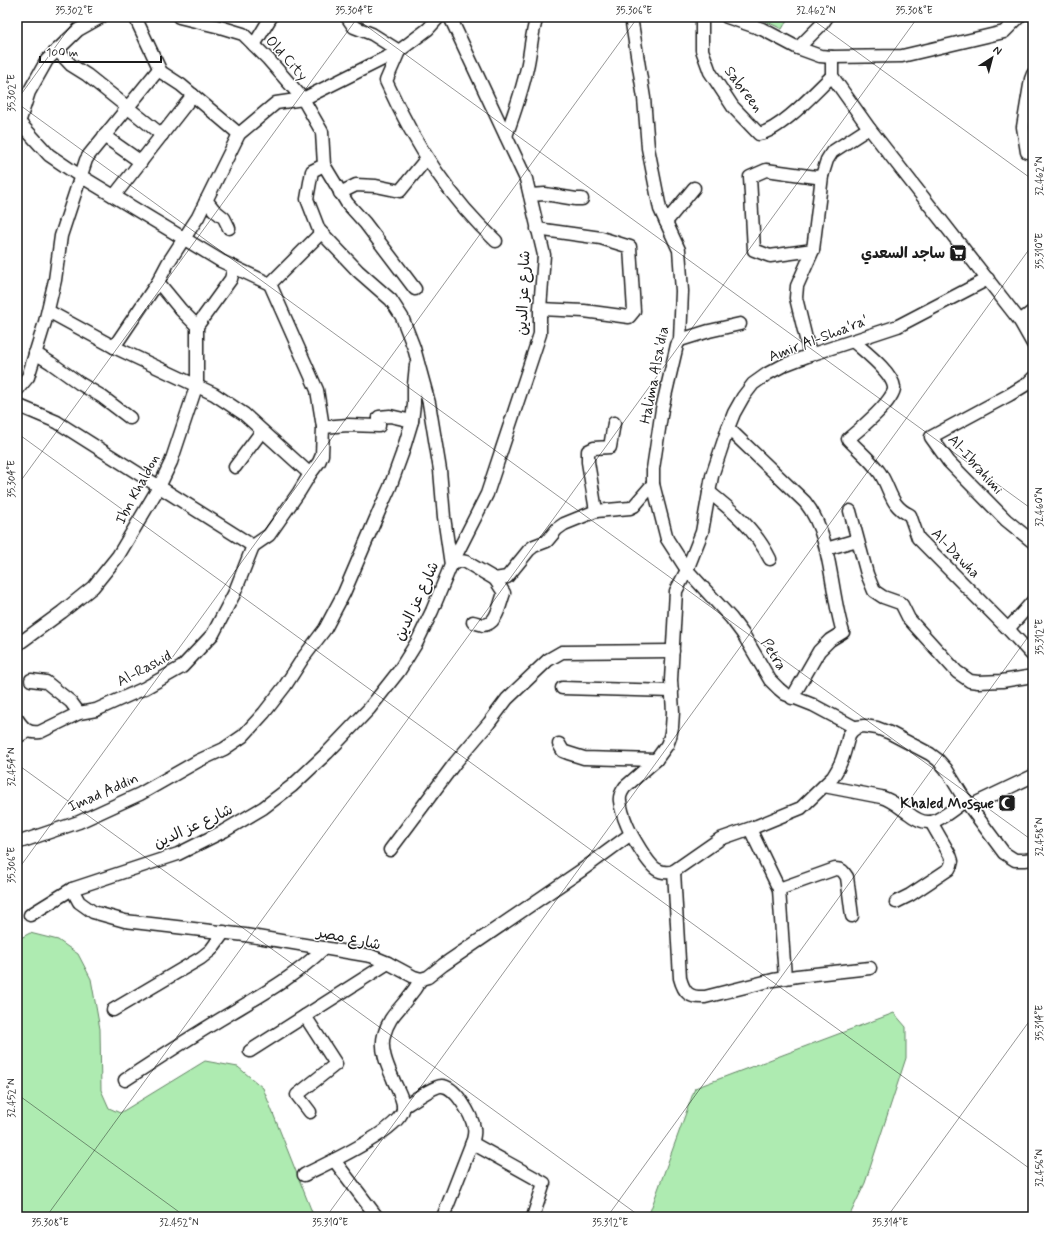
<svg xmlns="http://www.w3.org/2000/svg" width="1050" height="1234" font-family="Mynerve,'Playpen Sans Arabic',sans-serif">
  <rect width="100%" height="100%" fill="#fff"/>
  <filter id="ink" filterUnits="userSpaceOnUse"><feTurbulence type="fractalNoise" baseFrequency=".025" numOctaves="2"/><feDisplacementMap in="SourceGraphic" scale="8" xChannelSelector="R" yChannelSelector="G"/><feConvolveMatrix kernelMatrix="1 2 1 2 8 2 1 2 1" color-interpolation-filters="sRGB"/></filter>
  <g filter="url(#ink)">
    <!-- green -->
    <g fill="#aeebb1" stroke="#658466">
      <polygon points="757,17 789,17 782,29"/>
      <polygon points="30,933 58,940 78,954 91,979 100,1029 101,1090 109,1108 120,1113 205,1061 238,1067 263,1088 314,1217 17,1217 17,940"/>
      <polygon points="894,1013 906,1027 906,1058 865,1183 849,1217 648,1217 695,1088"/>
    </g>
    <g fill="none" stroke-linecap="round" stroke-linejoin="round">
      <defs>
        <g id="minor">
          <polyline points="135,17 161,72 181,85 239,134"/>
          <path d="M 179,17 L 220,27 L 243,34 L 268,59 L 303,99 L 322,132 L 324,165 L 312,171 L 307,199 L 319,230 L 358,271 L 391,300 L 402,317 L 414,348 L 429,403 L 440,470 L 444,517 L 451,565 C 456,562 460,560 466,562 L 495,579 L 507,577 L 529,550 L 534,546 L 547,541 L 557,529 L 564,524 L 596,511 L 630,508 L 634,506 L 653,484"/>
          <path d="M 347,17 L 354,27 L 372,34 L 399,51 L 386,81 C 413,141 447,196 496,241"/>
          <polyline points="631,17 644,98 648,148 660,209 679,250 682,291 680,340 677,345 662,409 653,469 653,484 667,539 687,570 731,618 743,634 770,680 779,689 785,694 813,705 856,728"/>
          <path d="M 702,17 L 702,50 L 710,72 L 733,107 L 759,134 C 782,129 814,93 832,76"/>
          <polyline points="727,17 762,29 798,48 820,56 832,57 902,56 1004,32 1019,17"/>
          <polyline points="254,45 271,17"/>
          <polyline points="798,48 822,24 827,17"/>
          <polyline points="57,50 71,65 87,75 162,135"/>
          <polyline points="832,57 832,76 869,128 1020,321 1033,344"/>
          <polyline points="19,122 49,155 74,172 221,261 270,284 321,233"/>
          <polyline points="17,129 29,92 47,60 78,30 101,17"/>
          <polyline points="104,136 141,162"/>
          <path d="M 506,136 C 514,114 522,91 527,68 C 531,51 531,34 537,17"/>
          <polyline points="1027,152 1023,127 1031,79 1033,74"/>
          <polyline points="324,165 347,203 365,223 415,289"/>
          <polyline points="340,193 356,185 376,186 400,191 427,158"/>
          <polyline points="530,195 545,194 576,199 582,199"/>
          <polyline points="114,196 193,95"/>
          <polyline points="206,200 214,210 224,218 229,228"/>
          <polyline points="666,222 694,188"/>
          <polyline points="537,229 601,238 630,247 634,311 629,317 584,311 540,309"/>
          <polyline points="813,250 770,256 754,250 750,177 766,170 816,177 822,176"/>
          <path d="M 988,279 L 898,326 L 810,355 L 784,365 L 767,374 L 753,384 L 743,397 L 734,413 L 728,428 L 712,476 L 702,532 L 687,570 L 676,591 L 671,680 L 673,712 L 672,727 L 670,737 L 667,745 L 656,760 L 625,787 C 622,791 619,796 620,801 C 621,809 624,818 627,825 C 631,835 648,864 656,869 C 662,873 668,873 674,871 L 720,839 L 757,826 L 801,808 L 833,777 C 842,764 845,750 849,735 L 852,731 L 857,727 L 864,726 L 877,728 L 890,733 L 930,754 L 938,760 L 946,769 L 967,803 L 1004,853 L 1015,860 L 1025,860 L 1033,859"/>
          <polyline points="158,282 181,310 197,326"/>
          <polyline points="48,311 114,347 214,394 244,414 310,474"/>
          <polyline points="1020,321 1033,311"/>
          <polyline points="680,340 709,331 740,324"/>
          <path d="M 853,341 C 864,351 892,372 894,387 C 896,399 858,431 848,439 C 858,450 871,460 880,473 C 891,490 890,506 910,515 L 918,538 L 1008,629 L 1033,656"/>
          <polyline points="114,347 158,282 168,263 198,217 239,134 276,103 303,99 399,51 428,29 439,17"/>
          <polyline points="35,353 51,363 79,383 101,396 130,418"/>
          <polyline points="810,355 796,298 797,286 813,250 822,176 827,160 832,152 869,128"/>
          <polyline points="1033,378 1027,384 1009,395 931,437 949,462 1006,520 1033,542"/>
          <polyline points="17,390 28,377 45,322 55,280 61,236 86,160 89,155 159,69"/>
          <polyline points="17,405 57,422 253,546"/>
          <polyline points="323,427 348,425 379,426 379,417 390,416 412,421"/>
          <path d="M 728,428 L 805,502 C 832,535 830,592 843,632 L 830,640 L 819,651 L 792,698"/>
          <polyline points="235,467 262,431"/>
          <path d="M 709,492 C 734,512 755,529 770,559"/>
          <polyline points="596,511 588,462 588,451 594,448 610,447 614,423"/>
          <polyline points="850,511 867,574 874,591 883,597 900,603 902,605 909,619 957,672 970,681 978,682 1002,681 1033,676"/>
          <polyline points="253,546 269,535 299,492 310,474 319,462 322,455 323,427 317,390 270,284"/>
          <polyline points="826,549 857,540"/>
          <path d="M 473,622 C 476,623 480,624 483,625 C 497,625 500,603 504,593 L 495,579"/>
          <polyline points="1008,629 1033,601"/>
          <polyline points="17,645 62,612 93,587 118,556 159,487 171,462 197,384 197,326 231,279 234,267"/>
          <polyline points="31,680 46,682 71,702 79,713"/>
          <polyline points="562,688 672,691"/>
          <path d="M 17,719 C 23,728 28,734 40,732 L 79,713 L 96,710 L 145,688 L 182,667 L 213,634 L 234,594 L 253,546"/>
          <polyline points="17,737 28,731"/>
          <polyline points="559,744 563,751 568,753 584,758 656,760"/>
          <path d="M 824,786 L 881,797 C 892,800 899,807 908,813 C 913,817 921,822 928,822 C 938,823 957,806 966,800"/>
          <polyline points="970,806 1033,776"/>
          <polyline points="750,829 779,889 785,978"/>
          <polyline points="17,843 79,822 140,794 198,761 224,749 243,736 264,713 285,686 303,658 325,629 344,593 380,509 390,487 402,454 412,421 414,404 414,385 416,365"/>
          <polyline points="390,850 455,763 489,723 507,699 548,660 562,652 673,651"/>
          <path d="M 674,871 L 680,978 C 684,993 689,998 705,997 L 773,980 L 797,976 L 870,968"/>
          <polyline points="72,889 79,902 93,912 125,921 245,935 371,956 388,963 414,977 421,979 428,977 443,965 582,870 631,834"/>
          <path d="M 779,889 L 835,869 C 842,869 843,871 847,877 L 852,916"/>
          <polyline points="896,902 910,895 949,869 951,865 952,861 950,855 931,822"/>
          <polyline points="30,915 72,889 178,854 224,831 263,808 292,786 327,753 369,709 399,671 417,642 432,611 451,565 487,494 540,334 540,309 544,255 526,179 450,17"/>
          <polyline points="113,1010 201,958 211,950 224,932"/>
          <polyline points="305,1016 336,1064 297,1095 310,1112"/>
          <polyline points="250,1051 388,963"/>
          <path d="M 125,1080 C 160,1057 195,1034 231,1013 C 263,994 297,975 324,948"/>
          <path d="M 403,1107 C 410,1103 434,1086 441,1086 C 455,1085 472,1116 474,1128 C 475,1132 474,1136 473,1140 L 443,1217"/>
          <polyline points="472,1143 544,1183 533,1217"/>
          <polyline points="334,1160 377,1217"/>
          <path d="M 304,1175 C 324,1165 398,1131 403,1110 C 405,1101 396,1087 393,1079 C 387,1065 380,1049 384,1035 C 389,1017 397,1012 407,999 C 412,993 417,986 421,979"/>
        </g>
      </defs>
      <!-- minor casing -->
      <use href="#minor" stroke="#1c1c1c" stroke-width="15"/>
      <!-- minor -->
      <use href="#minor" stroke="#fff" stroke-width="12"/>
    </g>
  </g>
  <!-- ticks -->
  <path fill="none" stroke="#1c1c1c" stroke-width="1" stroke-opacity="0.45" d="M 354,17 L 1033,510M 809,17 L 1033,180M 17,100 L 77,17M 17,103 L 1033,841M 17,433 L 1033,1171M 17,486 L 358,17M 17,764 L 641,1217M 17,871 L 638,17M 17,1094 L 186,1217M 46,1217 L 918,17M 326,1217 L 1033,244M 607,1217 L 1033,630M 887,1217 L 1033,1016"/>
  <!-- icons -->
  <defs>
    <symbol id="supermarket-square" viewBox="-11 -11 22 22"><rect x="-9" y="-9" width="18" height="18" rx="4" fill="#1c1c1c" stroke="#fff"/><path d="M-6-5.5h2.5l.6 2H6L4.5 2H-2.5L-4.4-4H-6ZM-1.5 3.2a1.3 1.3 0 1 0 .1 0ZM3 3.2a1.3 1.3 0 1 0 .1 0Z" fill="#fff"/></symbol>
    <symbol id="mosque-square" viewBox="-11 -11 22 22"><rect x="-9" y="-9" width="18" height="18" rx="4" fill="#1c1c1c" stroke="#fff"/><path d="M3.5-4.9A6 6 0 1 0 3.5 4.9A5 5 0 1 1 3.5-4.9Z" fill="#fff"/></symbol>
  </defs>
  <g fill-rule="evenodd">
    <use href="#supermarket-square" x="948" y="243" width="20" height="20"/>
    <use href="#mosque-square" x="997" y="793" width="20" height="20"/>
  </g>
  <g text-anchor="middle" stroke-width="3" stroke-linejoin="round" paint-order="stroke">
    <!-- street labels -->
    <g font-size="15" fill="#1c1c1c" stroke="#fff">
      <text transform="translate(287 58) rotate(48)" y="5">Old City</text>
      <text transform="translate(744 89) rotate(53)" y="5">Sabreen</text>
      <text transform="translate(523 293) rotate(-88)" y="5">شارع عز الدين</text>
      <text transform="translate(818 338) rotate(-21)" y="5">Amir Al-Shoa'ra'</text>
      <text transform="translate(654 375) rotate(-79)" y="5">Halima Alsa'dia</text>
      <text transform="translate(976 464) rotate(48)" y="5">Al-Ibrahimi</text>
      <text transform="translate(137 489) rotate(-62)" y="5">Ibn Khaldon</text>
      <text transform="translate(956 553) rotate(46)" y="5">Al-Dawha</text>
      <text transform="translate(416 601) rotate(-65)" y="5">شارع عز الدين</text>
      <text transform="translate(774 654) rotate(58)" y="5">Petra</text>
      <text transform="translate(144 668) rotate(-28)" y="5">Al-Rashid</text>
      <text transform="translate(103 792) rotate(-24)" y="5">Imad Addin</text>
      <text transform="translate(193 826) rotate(-25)" y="5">شارع عز الدين</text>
      <text transform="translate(349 938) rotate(12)" y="5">شارع مصر</text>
    </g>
    <!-- poi labels -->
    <g font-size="15" font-weight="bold" fill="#1c1c1c" stroke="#fff" text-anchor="end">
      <text x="945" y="258">ساجد السعدي</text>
      <text x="994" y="808">Khaled Mosque</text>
    </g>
  </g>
  <!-- margin -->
  <rect width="1050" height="1234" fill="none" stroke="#fff" stroke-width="44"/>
  <!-- north arrow -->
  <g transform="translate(992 58) rotate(36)" stroke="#ffffff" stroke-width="3" paint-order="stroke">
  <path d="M0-3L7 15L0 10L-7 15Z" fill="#1c1c1c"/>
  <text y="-6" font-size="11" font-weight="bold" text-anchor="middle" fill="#1c1c1c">N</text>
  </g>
  <!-- scale -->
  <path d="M40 56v6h121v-6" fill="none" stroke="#1c1c1c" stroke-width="2"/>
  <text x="46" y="56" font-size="12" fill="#1c1c1c" stroke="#ffffff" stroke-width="3" paint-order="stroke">100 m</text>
  <rect x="22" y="22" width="1006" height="1190" fill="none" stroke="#1c1c1c" stroke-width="1.5"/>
  <g font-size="10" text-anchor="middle" fill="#1c1c1c">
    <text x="74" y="14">35.302°E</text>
    <text x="354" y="14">35.304°E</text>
    <text x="634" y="14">35.306°E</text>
    <text x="816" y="14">32.462°N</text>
    <text x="914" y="14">35.308°E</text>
    <text transform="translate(11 93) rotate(-90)" y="4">35.302°E</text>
    <text transform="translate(1039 176) rotate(-90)" y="4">32.462°N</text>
    <text transform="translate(1039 251) rotate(-90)" y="4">35.310°E</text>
    <text transform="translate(11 479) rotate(-90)" y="4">35.304°E</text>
    <text transform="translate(1039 507) rotate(-90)" y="4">32.460°N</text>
    <text transform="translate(1039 637) rotate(-90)" y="4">35.312°E</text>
    <text transform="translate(11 767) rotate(-90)" y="4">32.454°N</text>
    <text transform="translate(1039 837) rotate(-90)" y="4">32.458°N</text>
    <text transform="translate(11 865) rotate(-90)" y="4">35.306°E</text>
    <text transform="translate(1039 1023) rotate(-90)" y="4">35.314°E</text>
    <text transform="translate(11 1098) rotate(-90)" y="4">32.452°N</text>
    <text transform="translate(1039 1168) rotate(-90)" y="4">32.456°N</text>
    <text x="50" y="1226">35.308°E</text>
    <text x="179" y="1226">32.452°N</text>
    <text x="330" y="1226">35.310°E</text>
    <text x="610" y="1226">35.312°E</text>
    <text x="890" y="1226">35.314°E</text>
  </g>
</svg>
